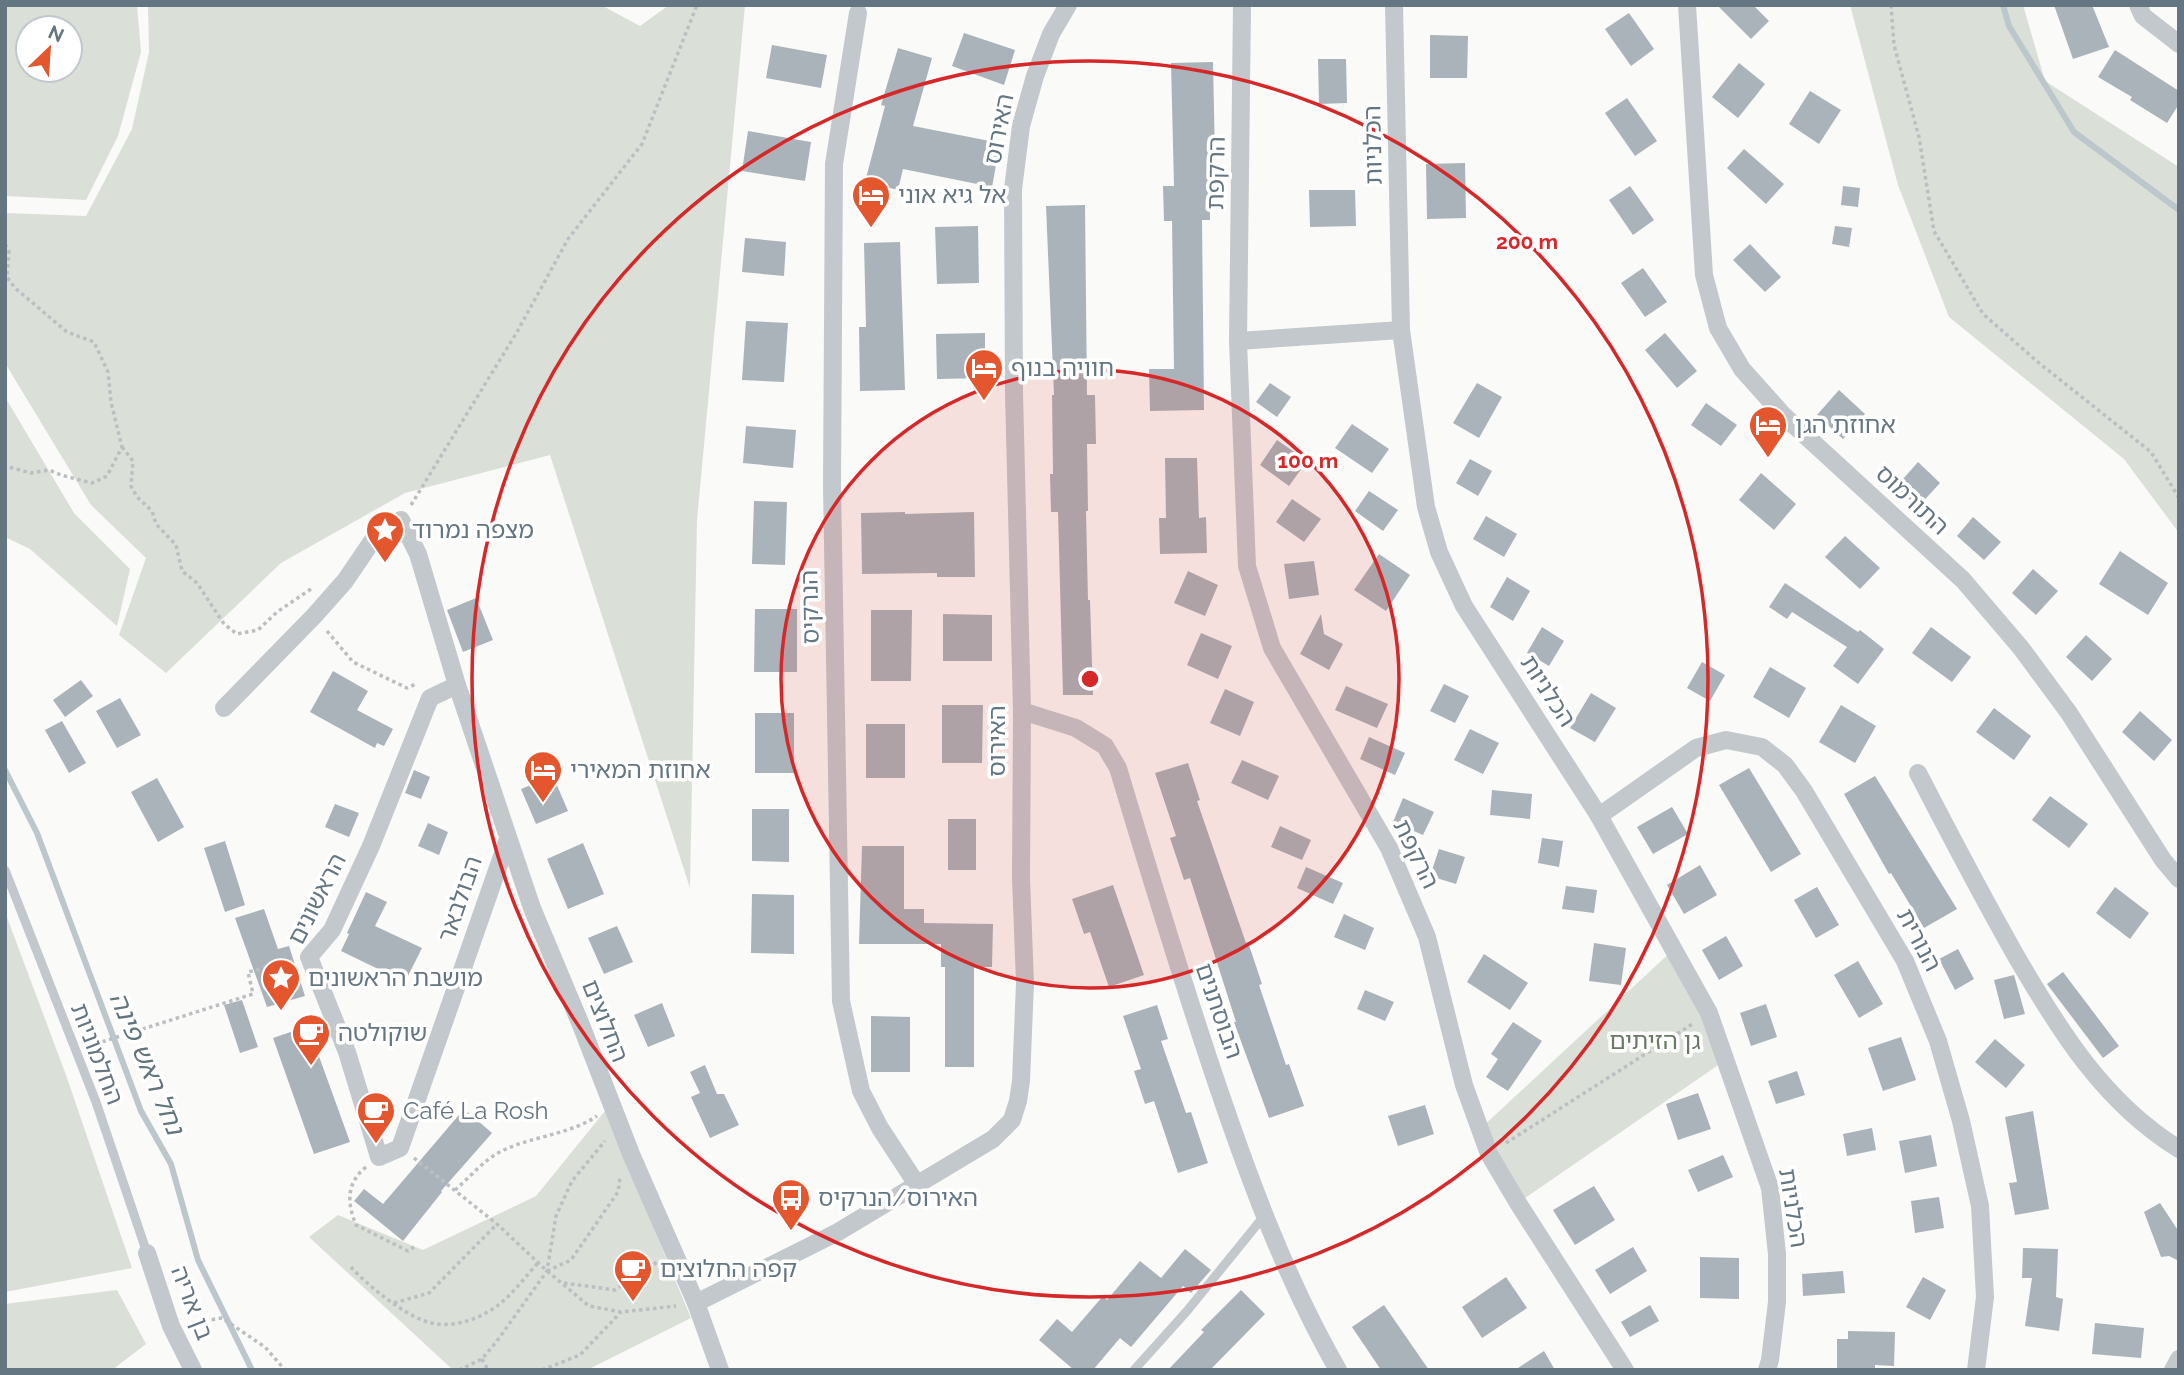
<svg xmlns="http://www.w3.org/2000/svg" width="2184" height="1375" font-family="Raleway,'Noto Sans Hebrew',sans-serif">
  <rect width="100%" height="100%" fill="#fafaf8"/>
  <!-- green -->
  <g fill="#dadfd7" fill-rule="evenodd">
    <path d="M 5,5 L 137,5 L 141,52 L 118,136 L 86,200 L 5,196 ZM 70,28 L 70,70 L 28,70 L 28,28 Z"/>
    <polygon points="148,5 601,5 640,26 669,5 745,5 697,520 690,888 550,455 405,493 281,563 166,673 119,635 146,558 91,505 5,363 5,213 86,216 132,129 149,52"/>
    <polygon points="1850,5 2023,5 2045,81 2179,167 2179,533 2124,459 1949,317 1898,185"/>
    <polygon points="5,397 74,513 130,569 117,626 30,549 5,537"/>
    <polygon points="5,912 66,1075 132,1268 5,1292"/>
    <polygon points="1674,949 1727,1059 1518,1203 1479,1130"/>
    <polygon points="605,1111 691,1318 587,1370 453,1370 309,1237 338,1215 423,1250 536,1196"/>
    <polygon points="117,1290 146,1344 112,1370 5,1370 5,1304"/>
  </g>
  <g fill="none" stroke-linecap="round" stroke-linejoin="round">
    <!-- stream -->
    <g stroke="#bbc7cb" stroke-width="6">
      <polyline points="2003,5 2009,26 2074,132 2179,210"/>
      <polyline points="5,770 37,833 141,1111 171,1164 198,1260 252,1370"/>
    </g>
  </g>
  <!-- building -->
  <g fill="#aab3b9">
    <polygon points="1717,5 1753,5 1769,21 1751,39"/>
    <polygon points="2054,5 2092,5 2109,47 2073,59"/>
    <polygon points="1629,13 1654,49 1631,66 1605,29"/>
    <polygon points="964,33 1015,50 1004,85 952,66"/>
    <polygon points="1430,35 1468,36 1467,78 1430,78"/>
    <polygon points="772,45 827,55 821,88 766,78"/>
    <polygon points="898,48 932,58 913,126 1000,143 992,187 903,169 898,190 865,182 885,106 881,105"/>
    <polygon points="2115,50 2179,91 2179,104 2167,123 2130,100 2132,97 2098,77"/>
    <polygon points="1318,59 1346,59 1347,103 1319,104"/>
    <polygon points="1213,62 1215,159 1209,159 1210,220 1202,220 1204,410 1150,411 1149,369 1174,369 1172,221 1164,221 1163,186 1174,186 1171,63"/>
    <polygon points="1739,63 1765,84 1738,118 1712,97"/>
    <polygon points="1810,91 1841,110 1819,144 1789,124"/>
    <polygon points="1627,98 1657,141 1635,156 1605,113"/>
    <polygon points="748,131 811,142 805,181 742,171"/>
    <polygon points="1744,149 1784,184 1766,204 1727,168"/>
    <polygon points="1465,163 1466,218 1427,219 1426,164"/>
    <polygon points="1630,186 1654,220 1633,235 1609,200"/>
    <polygon points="1843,186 1860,188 1858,207 1841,205"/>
    <polygon points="1309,190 1355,190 1356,226 1310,227"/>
    <polygon points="1085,205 1087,395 1095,395 1096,444 1087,444 1088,511 1086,511 1088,600 1090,600 1093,695 1063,695 1058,512 1051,512 1050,474 1053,474 1052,395 1054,395 1046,206"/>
    <polygon points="978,226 979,283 937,284 935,227"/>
    <polygon points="1835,226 1852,228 1849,247 1832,244"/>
    <polygon points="745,238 786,242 784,276 742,272"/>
    <polygon points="900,242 905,390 860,391 859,327 866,327 864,243"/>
    <polygon points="1750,244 1781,277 1765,292 1733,260"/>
    <polygon points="1643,268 1667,302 1645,317 1621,283"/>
    <polygon points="746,321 788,323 784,382 742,380"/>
    <polygon points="985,333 985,378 937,379 936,334"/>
    <polygon points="1665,333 1697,371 1677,388 1645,350"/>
    <polygon points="1270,383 1291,397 1277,417 1256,402"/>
    <polygon points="1477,383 1502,397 1479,438 1453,423"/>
    <polygon points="1839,390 1865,414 1843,439 1817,415"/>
    <polygon points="1706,403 1737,425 1721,446 1691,425"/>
    <polygon points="1352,424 1389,449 1372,473 1335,448"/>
    <polygon points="746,426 796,430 793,468 743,463"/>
    <polygon points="1277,440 1307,461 1289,486 1260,465"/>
    <polygon points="1165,458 1197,458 1199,518 1206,517 1207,553 1160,554 1159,518 1166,518"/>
    <polygon points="1470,459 1492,471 1478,496 1456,483"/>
    <polygon points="1918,462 1940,483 1918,507 1896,487"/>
    <polygon points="1761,473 1796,504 1774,530 1739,500"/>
    <polygon points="1369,491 1398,510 1383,531 1355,511"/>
    <polygon points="1292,499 1321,519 1304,542 1276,522"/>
    <polygon points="754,501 787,502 785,565 752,564"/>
    <polygon points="905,512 905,514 974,512 975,577 937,577 937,573 862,574 861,513"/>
    <polygon points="1486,516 1517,534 1504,557 1473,539"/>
    <polygon points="1973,517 2001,542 1984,560 1957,536"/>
    <polygon points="1845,536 1880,568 1860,589 1825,557"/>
    <polygon points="2120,551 2168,583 2148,615 2099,584"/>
    <polygon points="1379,554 1410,575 1386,611 1354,590"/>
    <polygon points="1314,561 1319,595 1289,599 1284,564"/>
    <polygon points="2033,569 2058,591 2036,615 2012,593"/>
    <polygon points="1188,571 1218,585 1205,616 1174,603"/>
    <polygon points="1507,577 1530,591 1513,621 1490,607"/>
    <polygon points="1785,583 1858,632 1860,630 1884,649 1858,684 1833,666 1847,647 1792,612 1787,619 1769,607"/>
    <polygon points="476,598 493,640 463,652 447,610"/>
    <polygon points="755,609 797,609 797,672 754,672"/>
    <polygon points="871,610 912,610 911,681 871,681"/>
    <polygon points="943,614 992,615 992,661 943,661"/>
    <polygon points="1321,614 1324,634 1343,644 1329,670 1300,654"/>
    <polygon points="1542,627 1564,641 1549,666 1527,653"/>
    <polygon points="1931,627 1971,657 1952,682 1912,653"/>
    <polygon points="1201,633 1232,646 1218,679 1187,665"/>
    <polygon points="2086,635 2112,659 2092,681 2066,657"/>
    <polygon points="1702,662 1725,675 1710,701 1687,688"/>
    <polygon points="1770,667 1806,688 1789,718 1753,697"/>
    <polygon points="333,671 368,691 357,710 393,729 384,746 377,743 375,748 310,712"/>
    <polygon points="81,680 93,696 65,717 53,700"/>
    <polygon points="1444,684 1469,696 1455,723 1430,711"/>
    <polygon points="1346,686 1388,704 1377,728 1335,710"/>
    <polygon points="1225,689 1254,702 1240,736 1210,723"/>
    <polygon points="1591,693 1616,708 1595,742 1570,728"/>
    <polygon points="120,698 141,735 117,748 96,711"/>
    <polygon points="942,705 983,705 982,763 942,763"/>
    <polygon points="1841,705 1876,726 1855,763 1819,742"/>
    <polygon points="1994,708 2031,736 2014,760 1976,732"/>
    <polygon points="2140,711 2172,740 2154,761 2122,732"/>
    <rect x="755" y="713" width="39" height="60"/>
    <polygon points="62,721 86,763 69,773 45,730"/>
    <rect x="866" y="724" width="39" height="54"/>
    <polygon points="1470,729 1499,743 1483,774 1454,760"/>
    <polygon points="1369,737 1405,753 1395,775 1360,759"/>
    <polygon points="1242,760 1279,776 1268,800 1231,783"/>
    <polygon points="1188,763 1200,800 1197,801 1246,943 1248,942 1262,984 1259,985 1286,1065 1289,1064 1304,1106 1269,1118 1234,1022 1236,1022 1190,878 1184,880 1170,838 1176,836 1155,773"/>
    <polygon points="1749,768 1801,854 1771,872 1719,785"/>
    <polygon points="414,770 430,777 421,799 405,793"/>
    <polygon points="553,776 568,811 536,824 521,789"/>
    <polygon points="1875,776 1957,909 1924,928 1891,873 1889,874 1844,794"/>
    <polygon points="157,778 184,827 158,842 131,792"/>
    <polygon points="1492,790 1532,794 1530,819 1490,815"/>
    <polygon points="2050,796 2088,824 2069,848 2032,820"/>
    <polygon points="1403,798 1434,812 1423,835 1393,822"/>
    <polygon points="335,804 359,813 349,837 325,827"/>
    <polygon points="1672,807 1688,834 1653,854 1637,827"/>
    <polygon points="752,809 789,809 789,862 752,861"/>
    <rect x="948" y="819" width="28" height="51"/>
    <polygon points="428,823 448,832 439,855 418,846"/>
    <polygon points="1280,826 1311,840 1302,860 1271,847"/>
    <polygon points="1542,838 1563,841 1559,867 1538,863"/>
    <polygon points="225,841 245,905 225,912 204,848"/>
    <polygon points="583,843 604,894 568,909 547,859"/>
    <polygon points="862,846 904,846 904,909 924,909 924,923 993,924 992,967 974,967 974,1067 945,1067 945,967 941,967 941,944 859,944"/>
    <polygon points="1439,849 1465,857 1456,884 1430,876"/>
    <polygon points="1700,865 1717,895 1684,914 1667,885"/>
    <polygon points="1306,867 1343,883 1333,904 1297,888"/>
    <polygon points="1113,885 1144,975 1109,987 1090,932 1084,934 1072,899"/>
    <polygon points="1566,886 1597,890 1594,913 1562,909"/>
    <polygon points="1817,887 1839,925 1816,938 1794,900"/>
    <polygon points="2115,887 2149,913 2130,939 2096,913"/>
    <polygon points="366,892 387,902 375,926 422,948 405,982 341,951 349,934 347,933"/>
    <polygon points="752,894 794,895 794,954 751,953"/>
    <polygon points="264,909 278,949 289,946 305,996 267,1007 235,918"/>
    <polygon points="1344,914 1374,928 1365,950 1334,937"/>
    <polygon points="617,926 633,962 604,974 588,938"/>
    <polygon points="1726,936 1743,966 1719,980 1702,950"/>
    <polygon points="1594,943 1626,948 1621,985 1589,981"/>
    <polygon points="1958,949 1974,979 1955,990 1939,959"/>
    <polygon points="1484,954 1528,983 1510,1010 1467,982"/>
    <polygon points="1858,961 1883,1004 1859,1018 1834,975"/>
    <polygon points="2063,972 2119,1046 2103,1058 2047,984"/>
    <polygon points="2014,975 2025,1014 2004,1019 1994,980"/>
    <polygon points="1365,990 1394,1002 1385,1021 1357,1009"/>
    <polygon points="242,1000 258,1047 240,1053 224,1005"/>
    <polygon points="662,1003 675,1036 648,1047 634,1015"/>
    <polygon points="1766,1004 1777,1037 1751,1046 1740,1013"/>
    <polygon points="1157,1005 1168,1039 1161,1041 1186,1113 1191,1112 1208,1163 1178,1173 1154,1101 1145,1104 1134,1071 1141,1069 1123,1016"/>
    <polygon points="871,1016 910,1017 910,1072 871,1072"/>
    <polygon points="1513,1022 1542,1041 1508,1091 1486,1077 1498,1059 1491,1054"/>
    <polygon points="308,1026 350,1142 314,1154 273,1038"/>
    <polygon points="1901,1037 1916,1080 1883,1091 1868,1048"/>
    <polygon points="1995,1039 2025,1065 2006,1088 1975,1062"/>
    <polygon points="705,1065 717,1094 724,1094 739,1125 710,1138 691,1097 700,1093 690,1072"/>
    <polygon points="1797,1071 1805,1095 1776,1104 1768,1081"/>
    <polygon points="1698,1093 1711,1129 1678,1140 1666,1104"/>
    <polygon points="1425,1105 1434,1134 1398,1146 1388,1116"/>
    <polygon points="464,1109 492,1133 441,1191 442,1192 403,1241 354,1201 364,1189 383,1204"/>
    <polygon points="2033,1111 2049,1209 2015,1215 2009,1183 2017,1182 2005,1117"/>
    <polygon points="1872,1128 1876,1150 1847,1156 1843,1134"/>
    <polygon points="1931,1135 1937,1166 1905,1173 1899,1141"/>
    <polygon points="1723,1155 1733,1177 1698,1192 1688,1170"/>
    <polygon points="1594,1186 1615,1220 1575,1245 1553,1210"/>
    <polygon points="1939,1197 1944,1228 1915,1233 1911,1201"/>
    <polygon points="2160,1203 2179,1232 2179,1261 2169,1256 2161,1257 2144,1212"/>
    <polygon points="1633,1247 1647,1271 1610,1294 1595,1270"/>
    <polygon points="2023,1248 2058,1249 2056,1297 2063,1299 2059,1331 2025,1326 2032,1278 2022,1278"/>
    <polygon points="1185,1249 1211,1270 1191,1293 1183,1286 1131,1347 1120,1338 1093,1370 1074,1370 1039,1340 1057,1319 1072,1332 1103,1296 1107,1300 1140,1261 1161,1278"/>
    <polygon points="1700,1257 1739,1258 1739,1299 1700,1298"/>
    <polygon points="1843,1271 1845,1293 1803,1296 1802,1274"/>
    <polygon points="1506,1277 1527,1308 1482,1338 1462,1307"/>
    <polygon points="1923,1277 1946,1290 1930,1320 1906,1307"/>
    <polygon points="1241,1290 1265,1314 1210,1370 1168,1370 1204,1332 1201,1330"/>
    <polygon points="1384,1305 1429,1370 1381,1370 1352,1327"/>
    <polygon points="1650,1305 1659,1321 1630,1337 1621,1322"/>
    <polygon points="2095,1323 2144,1328 2141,1358 2092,1354"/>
    <polygon points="1848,1331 1895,1332 1894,1366 1875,1365 1875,1370 1837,1370 1837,1339 1848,1339"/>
    <polygon points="1544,1351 1555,1370 1515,1370"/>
  </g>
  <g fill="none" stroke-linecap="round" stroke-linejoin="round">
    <!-- path -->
    <g stroke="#bbbfc2" stroke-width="3.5" stroke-dasharray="3.5 3.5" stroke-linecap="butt">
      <polyline points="1891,5 1894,45 1919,137 1934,231 1983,314 2039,363 2151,452 2179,498"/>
      <polyline points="5,244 9,252 7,277 15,288 67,332 94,342 108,372 111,402 122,447 107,476 92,483 61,475 49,470 31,473 5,466"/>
      <polyline points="122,447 133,461 131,486 137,497 152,511 156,524 176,545 182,571 197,583 224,624 237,634 258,630 277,612 311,589"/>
      <polyline points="411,505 517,332 568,239 642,144 697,5"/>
      <polyline points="327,631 353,662 407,688 416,684"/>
      <polyline points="89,1046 253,994 248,972 293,961"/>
      <polyline points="1506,1143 1694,1023"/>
      <polyline points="414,1158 497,1224 547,1271 589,1306 621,1312 676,1306"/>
      <path d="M 366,1167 C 346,1183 347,1203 356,1225 L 408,1251 L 417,1245"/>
      <path d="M 455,1190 C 469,1178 482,1162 498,1153 C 529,1136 567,1136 597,1116"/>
      <path d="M 351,1267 C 367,1285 403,1314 425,1321 C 449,1330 478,1320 497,1306 C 512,1295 525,1277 538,1263"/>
      <polyline points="547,1271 571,1260 618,1192 620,1178"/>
      <polyline points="564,1283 615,1290 659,1261"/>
      <polyline points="394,1303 429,1293 497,1224"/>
      <polyline points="191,1323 222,1318 265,1347 285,1370"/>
      <polyline points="482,1359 488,1370"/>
      <polyline points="459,1370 482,1359 497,1341 547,1271 556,1216 572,1181 605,1141"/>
      <polyline points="469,1370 470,1370"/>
      <polyline points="542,1370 580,1355 621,1312"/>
    </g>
    <!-- lane -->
    <g stroke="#c3c8cc" stroke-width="9">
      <polyline points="5,870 96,1102 147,1253"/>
      <polyline points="1134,1370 1187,1311 1264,1216"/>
    </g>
    <!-- street -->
    <g stroke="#c3c8cc" stroke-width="18">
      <polyline points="1242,5 1238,341 1247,566 1272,648 1389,848 1427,937 1464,1085 1489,1154 1518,1203 1625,1370"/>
      <polyline points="1394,5 1401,330 1426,507 1439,552 1464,606 1599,816 1709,1013 1770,1188 1777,1254 1777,1302 1770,1360 1767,1370"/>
      <polyline points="1687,5 1704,275 1718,328 1742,369 1783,415 1963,580 2021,648 2069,713 2163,860 2179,879"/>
      <polyline points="2138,5 2143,16 2179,44"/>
      <polyline points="858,13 834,164 832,486 841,1001 861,1091 880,1128 916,1183"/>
      <polyline points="1238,341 1401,330"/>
      <polyline points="457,685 430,698 371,846 332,930 309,957 347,1052 379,1157 400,1148 508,839"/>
      <polyline points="224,708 314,616 345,581 377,534 401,520 418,554 457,685 532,908 581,1025 631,1154 696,1303 720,1370"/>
      <path d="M 1022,711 L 1076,728 L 1105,746 L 1118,768 C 1150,875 1182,981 1218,1087 C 1251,1184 1287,1281 1338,1370"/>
      <path d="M 1918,773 C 1950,835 1982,896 2016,956 C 2059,1030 2104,1103 2179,1149"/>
      <polyline points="1599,816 1696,748 1726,740 1762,747 1785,765 1804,791 1905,961 1938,1041 1961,1121 1980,1206 1985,1297 1976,1370"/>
      <polyline points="147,1253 171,1326 193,1370"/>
      <polyline points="696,1303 838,1232 993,1139 1012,1120 1018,1101 1021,1081 1025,983 1021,878 1022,711 1014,393 1013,189 1021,126 1035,76 1051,34 1068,5"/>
      <polyline points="2173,1370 2179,1359"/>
    </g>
  </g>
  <!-- distance rings -->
  <circle cx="1090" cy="679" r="309" fill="#d62828" fill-opacity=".12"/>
  <g fill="none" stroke="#d62828" stroke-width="3.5">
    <circle cx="1090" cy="679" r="309"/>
    <circle cx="1090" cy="679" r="618"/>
  </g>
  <!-- icons -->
  <defs>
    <symbol id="hotel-pin" viewBox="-11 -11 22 30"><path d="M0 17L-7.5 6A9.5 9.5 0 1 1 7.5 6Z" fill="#e4572e" stroke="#fff"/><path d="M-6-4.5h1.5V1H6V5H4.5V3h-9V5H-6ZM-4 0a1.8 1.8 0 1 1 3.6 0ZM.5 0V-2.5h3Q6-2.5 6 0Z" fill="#fff"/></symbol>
    <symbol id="sight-pin" viewBox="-11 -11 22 30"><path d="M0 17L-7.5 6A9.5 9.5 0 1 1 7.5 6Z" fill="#e4572e" stroke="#fff"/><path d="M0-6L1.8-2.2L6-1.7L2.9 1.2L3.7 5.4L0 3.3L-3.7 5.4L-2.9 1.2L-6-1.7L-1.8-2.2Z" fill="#fff"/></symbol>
    <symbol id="cafe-pin" viewBox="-11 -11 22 30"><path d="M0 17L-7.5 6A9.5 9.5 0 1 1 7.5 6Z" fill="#e4572e" stroke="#fff"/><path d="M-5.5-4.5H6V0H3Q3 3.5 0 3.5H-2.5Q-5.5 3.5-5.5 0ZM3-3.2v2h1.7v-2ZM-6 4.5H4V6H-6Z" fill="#fff"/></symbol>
    <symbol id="bus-pin" viewBox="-11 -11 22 30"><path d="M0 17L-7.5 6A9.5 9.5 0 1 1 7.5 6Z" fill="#e4572e" stroke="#fff"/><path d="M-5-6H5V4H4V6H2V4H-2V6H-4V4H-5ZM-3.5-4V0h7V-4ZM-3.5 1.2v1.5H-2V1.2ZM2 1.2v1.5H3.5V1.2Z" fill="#fff"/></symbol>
  </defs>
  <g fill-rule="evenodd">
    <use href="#hotel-pin" x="849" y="173" width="44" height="60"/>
    <use href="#hotel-pin" x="962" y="346" width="44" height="60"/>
    <use href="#hotel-pin" x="1746" y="403" width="44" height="60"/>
    <use href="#sight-pin" x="363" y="508" width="44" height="60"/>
    <use href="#hotel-pin" x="521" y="748" width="44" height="60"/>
    <use href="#sight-pin" x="259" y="956" width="44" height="60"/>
    <use href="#cafe-pin" x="289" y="1011" width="44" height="60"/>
    <use href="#cafe-pin" x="354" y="1089" width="44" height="60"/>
    <use href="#bus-pin" x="769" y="1176" width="44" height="60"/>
    <use href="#cafe-pin" x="611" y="1247" width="44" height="60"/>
  </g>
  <g text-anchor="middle" stroke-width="7" stroke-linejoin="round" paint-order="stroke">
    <!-- street labels -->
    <g font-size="24" fill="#657683" stroke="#fff">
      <text transform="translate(999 129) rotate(-79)" y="8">האירוס</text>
      <text transform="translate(1373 145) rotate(-91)" y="8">הכלניות</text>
      <text transform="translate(1216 173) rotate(-89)" y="8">הרקפת</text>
      <text transform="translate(1912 500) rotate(43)" y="8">התורמוס</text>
      <text transform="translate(810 607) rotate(-91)" y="8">הנרקיס</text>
      <text transform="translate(1548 691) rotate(57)" y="8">הכלניות</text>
      <text transform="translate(997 741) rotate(-90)" y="8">האירוס</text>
      <text transform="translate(1416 854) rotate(64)" y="8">הרקפת</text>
      <text transform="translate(317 899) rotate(-63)" y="8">הראשונים</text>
      <text transform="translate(460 899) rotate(-71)" y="8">הבולבאר</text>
      <text transform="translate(1919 940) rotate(62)" y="8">הנורית</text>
      <text transform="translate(1219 1011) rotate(71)" y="8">הבוסתנים</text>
      <text transform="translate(605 1021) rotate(68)" y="8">החלוצים</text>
      <text transform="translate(97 1054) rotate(69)" y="8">החלמוניות</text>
      <text transform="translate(1793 1208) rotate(81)" y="8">הכלניות</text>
      <text transform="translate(192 1303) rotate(69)" y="8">בן אריה</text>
    </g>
    <!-- poi labels -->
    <g font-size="24" fill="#657683" stroke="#fff" text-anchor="start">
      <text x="898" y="203">אל גיא אוני</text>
      <text x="1011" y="376">חוויה בנוף</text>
      <text x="1795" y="433">אחוזת הגן</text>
      <text x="412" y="538">מצפה נמרוד</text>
      <text x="570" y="778">אחוזת המאירי</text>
      <text x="308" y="986">מושבת הראשונים</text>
      <text x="338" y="1041">שוקולטה</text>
      <text x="403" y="1119">Café La Rosh</text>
      <text x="818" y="1206">האירוס/הנרקיס</text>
      <text x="660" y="1277">קפה החלוצים</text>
    </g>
    <!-- park labels -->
    <g font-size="24" fill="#687a64" stroke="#fff">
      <text x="1655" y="1049">גן הזיתים</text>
    </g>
    <!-- water labels -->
    <g font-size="26" font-style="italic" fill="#60757c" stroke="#fff">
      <text transform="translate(147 1063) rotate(67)" y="9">נחל ראש פינה</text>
    </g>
  </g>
  <circle cx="1090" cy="679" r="10" fill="#d62828" stroke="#fff" stroke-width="3.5"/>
  <g font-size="21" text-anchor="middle" font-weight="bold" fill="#d62828" stroke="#fff" stroke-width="7" stroke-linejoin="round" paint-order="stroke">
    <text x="1527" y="249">200 m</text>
    <text x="1308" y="468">100 m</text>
  </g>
  <!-- border -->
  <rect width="2184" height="1375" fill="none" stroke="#657683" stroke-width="14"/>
  <!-- north arrow -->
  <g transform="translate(49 49) rotate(25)"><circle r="33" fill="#ffffff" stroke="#c1c8cd" stroke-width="2"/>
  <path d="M0-5L12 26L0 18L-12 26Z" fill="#e4572e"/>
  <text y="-10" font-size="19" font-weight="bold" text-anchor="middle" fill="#657683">N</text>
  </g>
</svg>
